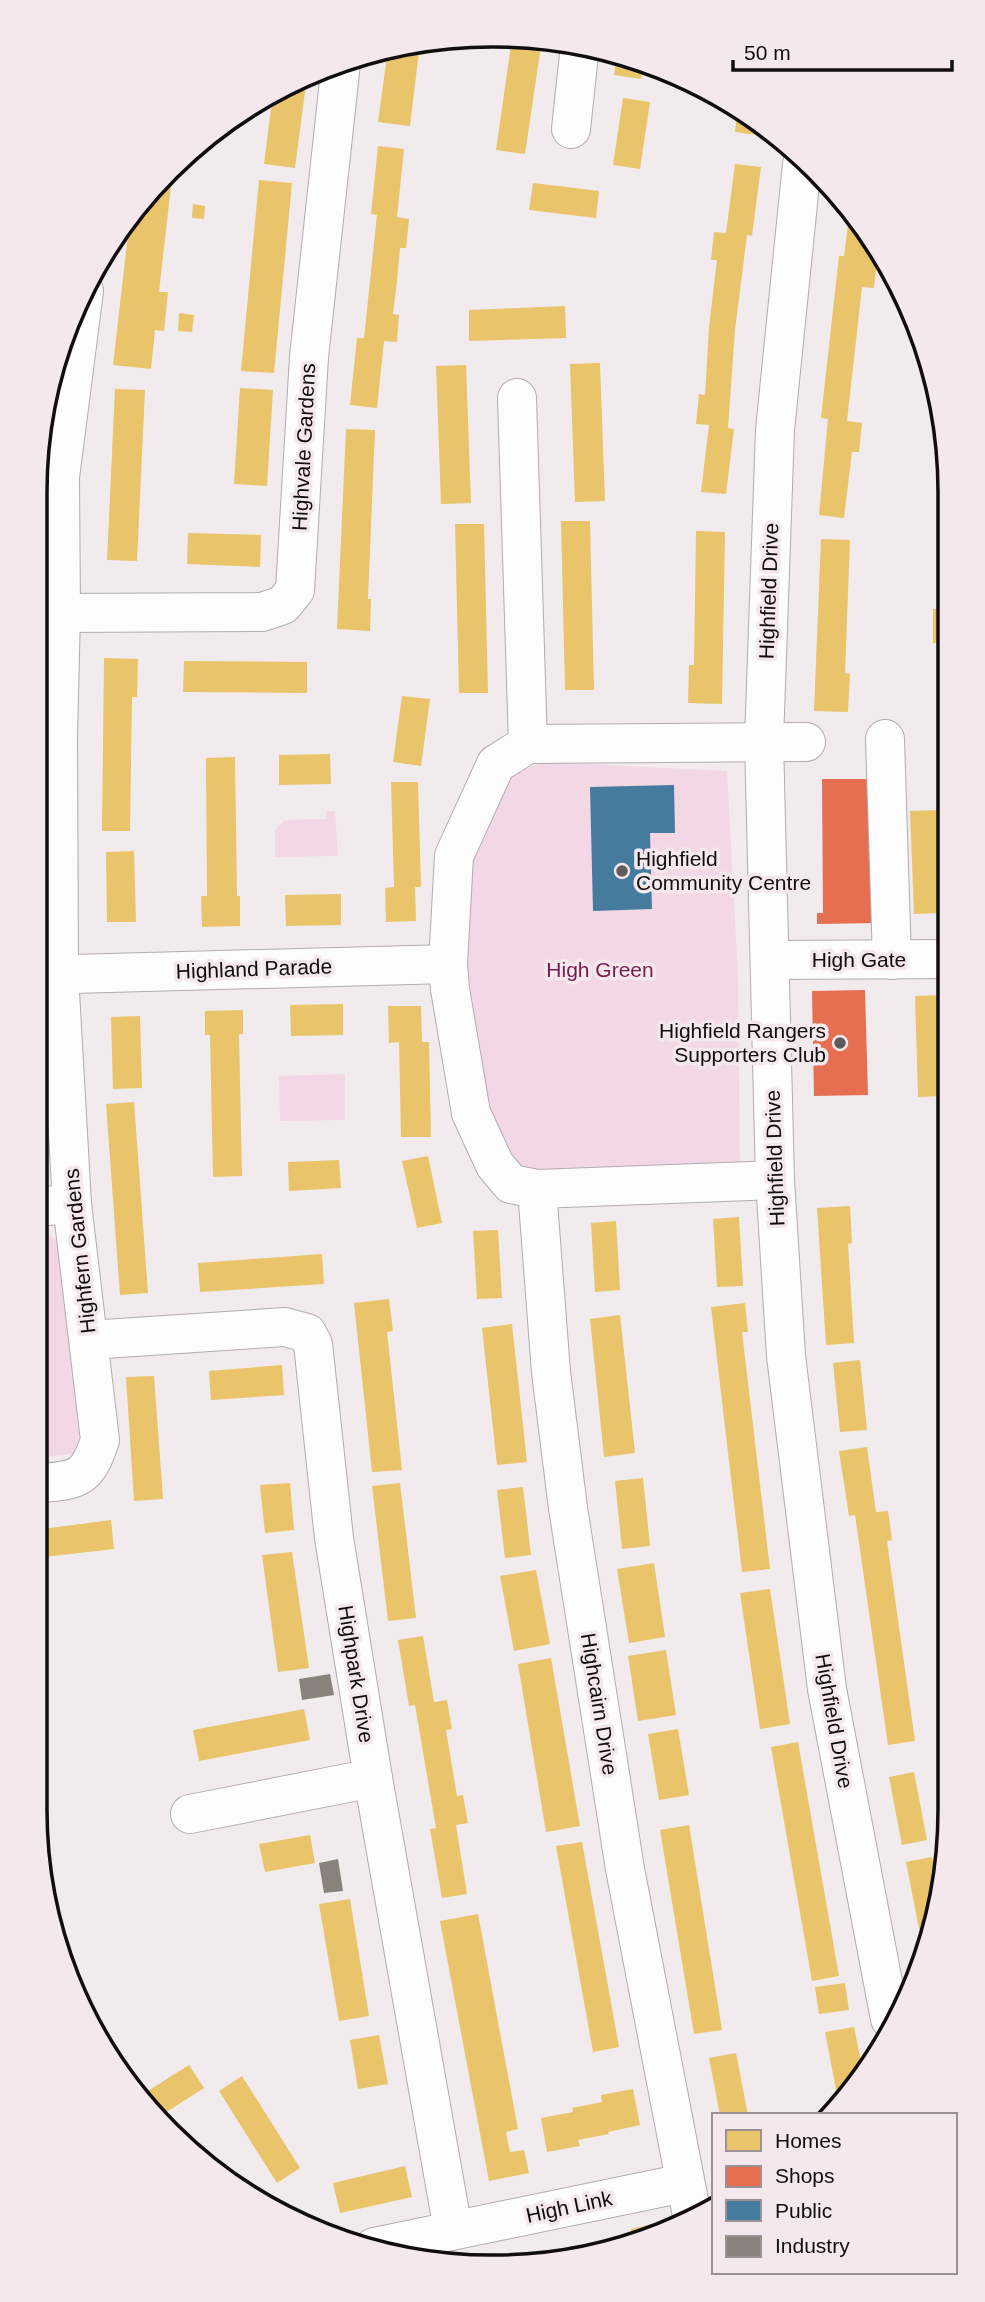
<svg xmlns="http://www.w3.org/2000/svg" width="985" height="2302" font-family="Helvetica,sans-serif">
  <rect width="100%" height="100%" fill="#f1ebee"/>
  <!-- green -->
  <g fill="#f4d7e4">
    <polygon points="35,507 38,511 40,695 35,704"/>
    <polygon points="545,762 727,771 738,976 740,1167 520,1176 487,1123 462,977 470,866 511,774"/>
    <polygon points="326,811 335,811 338,856 275,857 275,830 285,820 326,819"/>
    <polygon points="345,1074 345,1120 280,1121 279,1076"/>
    <polygon points="35,1229 40,1229 60,1243 82,1430 74,1454 35,1458"/>
  </g>
  <!-- homes -->
  <g fill="#e9c46a">
    <polygon points="512,38 542,39 525,154 496,150"/>
    <polygon points="420,43 410,126 378,122 388,48"/>
    <polygon points="617,54 644,61 641,79 614,75"/>
    <polygon points="307,76 295,168 264,164 273,93 291,82"/>
    <polygon points="623,98 650,102 640,169 613,165"/>
    <polygon points="738,108 747,112 765,129 765,136 735,132"/>
    <polygon points="378,146 404,149 397,217 409,219 406,248 400,248 397,281 393,314 399,315 397,342 384,341 377,408 350,405 357,338 364,338 377,215 371,214"/>
    <polygon points="735,164 761,167 752,236 747,235 735,330 728,428 734,429 726,494 701,492 709,425 696,424 699,394 705,395 709,327 717,260 711,260 714,232 726,233"/>
    <polygon points="173,168 159,292 168,292 164,331 155,330 151,369 113,365 130,217 149,191"/>
    <polygon points="259,180 292,183 274,373 241,371"/>
    <polygon points="533,183 599,191 596,218 529,210"/>
    <polygon points="193,204 205,206 204,219 192,218"/>
    <polygon points="850,209 855,214 872,243 870,259 877,260 874,288 862,287 847,421 862,423 859,452 852,452 844,518 819,515 828,419 821,418 839,256 844,256"/>
    <polygon points="565,306 566,338 469,341 469,310"/>
    <polygon points="179,313 194,315 192,332 178,331"/>
    <polygon points="600,363 605,501 575,502 570,364"/>
    <polygon points="466,365 471,503 441,504 436,366"/>
    <polygon points="240,388 273,390 267,486 234,484"/>
    <polygon points="115,389 145,390 137,561 107,560"/>
    <polygon points="346,429 375,430 368,599 371,599 370,631 337,629"/>
    <polygon points="561,521 590,521 594,690 565,690"/>
    <polygon points="455,524 484,524 488,693 459,693"/>
    <polygon points="696,531 725,532 722,704 688,703 689,665 694,665"/>
    <polygon points="188,533 261,535 260,567 187,564"/>
    <polygon points="821,539 850,540 845,673 850,674 848,712 814,711"/>
    <rect x="933" y="609" width="14" height="34"/>
    <polygon points="104,658 138,659 137,697 132,697 130,831 102,831"/>
    <polygon points="184,661 307,662 307,693 183,692"/>
    <polygon points="402,696 430,699 421,766 393,762"/>
    <polygon points="330,754 331,784 279,785 279,755"/>
    <polygon points="235,757 237,896 240,896 240,926 202,927 201,896 207,896 206,758"/>
    <polygon points="941,773 947,773 947,800 942,800"/>
    <polygon points="391,782 418,782 421,887 415,887 416,921 386,922 385,888 394,887"/>
    <polygon points="938,810 942,913 914,914 910,811"/>
    <polygon points="134,851 136,922 107,922 106,852"/>
    <polygon points="341,894 341,925 286,926 285,895"/>
    <polygon points="941,995 944,1096 918,1097 915,996"/>
    <polygon points="343,1004 343,1035 291,1036 290,1005"/>
    <polygon points="388,1006 421,1006 422,1042 429,1042 431,1137 401,1137 399,1042 389,1043"/>
    <polygon points="243,1010 243,1034 239,1034 242,1176 213,1177 210,1035 205,1035 205,1011"/>
    <polygon points="140,1016 142,1088 113,1089 111,1017"/>
    <polygon points="134,1102 148,1293 120,1295 106,1104"/>
    <polygon points="428,1156 442,1223 417,1228 402,1161"/>
    <polygon points="339,1160 341,1188 289,1191 288,1162"/>
    <polygon points="850,1206 852,1243 848,1244 854,1343 826,1345 817,1208"/>
    <polygon points="739,1217 743,1286 717,1287 713,1219"/>
    <polygon points="616,1221 620,1290 595,1292 591,1223"/>
    <polygon points="498,1230 502,1298 477,1299 473,1231"/>
    <polygon points="322,1254 324,1284 200,1292 198,1263"/>
    <polygon points="389,1299 393,1331 387,1332 402,1470 372,1472 354,1303"/>
    <polygon points="745,1303 748,1332 742,1332 770,1569 742,1572 711,1307"/>
    <polygon points="620,1315 635,1453 604,1457 590,1319"/>
    <polygon points="512,1324 527,1462 497,1465 482,1328"/>
    <polygon points="860,1360 867,1430 840,1432 833,1363"/>
    <polygon points="282,1365 284,1395 211,1400 209,1371"/>
    <polygon points="154,1376 163,1499 134,1501 126,1377"/>
    <polygon points="867,1447 876,1512 888,1511 892,1540 887,1541 915,1741 888,1745 855,1515 849,1516 839,1451"/>
    <polygon points="643,1478 650,1546 622,1549 615,1481"/>
    <polygon points="290,1483 294,1530 265,1533 260,1485"/>
    <polygon points="400,1483 416,1618 388,1621 372,1486"/>
    <polygon points="523,1487 531,1555 505,1558 497,1490"/>
    <polygon points="111,1520 114,1549 35,1558 35,1530"/>
    <polygon points="292,1552 309,1668 278,1672 262,1555"/>
    <polygon points="654,1563 665,1637 629,1643 617,1569"/>
    <polygon points="536,1570 550,1644 514,1651 500,1576"/>
    <polygon points="770,1589 790,1724 760,1729 740,1593"/>
    <polygon points="423,1636 434,1702 447,1700 452,1729 446,1730 457,1796 463,1795 468,1823 456,1825 467,1894 442,1898 430,1829 436,1828 415,1705 409,1706 398,1640"/>
    <polygon points="666,1650 676,1715 638,1721 628,1656"/>
    <polygon points="551,1658 580,1826 546,1832 518,1664"/>
    <polygon points="304,1709 310,1740 199,1761 193,1730"/>
    <polygon points="678,1729 689,1795 659,1800 648,1734"/>
    <polygon points="798,1742 839,1976 812,1981 771,1747"/>
    <polygon points="914,1772 927,1840 902,1845 889,1777"/>
    <polygon points="689,1825 722,2030 694,2034 660,1830"/>
    <polygon points="310,1835 315,1863 265,1872 259,1844"/>
    <polygon points="582,1842 619,2047 593,2052 556,1846"/>
    <polygon points="932,1857 937,1887 931,1927 919,1929 906,1862"/>
    <polygon points="350,1899 369,2016 339,2021 319,1904"/>
    <polygon points="478,1914 518,2129 506,2132 510,2152 524,2150 529,2173 489,2181 440,1921"/>
    <polygon points="845,1983 849,2010 819,2014 815,1987"/>
    <polygon points="854,2027 862,2067 844,2099 838,2100 825,2032"/>
    <polygon points="379,2035 388,2084 358,2089 350,2040"/>
    <polygon points="736,2053 748,2115 720,2115 709,2058"/>
    <polygon points="189,2065 204,2088 157,2118 148,2111 140,2096"/>
    <polygon points="242,2076 300,2168 277,2183 219,2091"/>
    <polygon points="633,2089 640,2125 608,2132 609,2134 578,2140 580,2146 547,2152 541,2118 573,2112 572,2108 602,2102 601,2095"/>
    <polygon points="405,2166 412,2197 340,2213 333,2183"/>
    <polygon points="657,2223 658,2227 632,2236 631,2229"/>
  </g>
  <!-- shops -->
  <g fill="#e76f51">
    <polygon points="822,779 878,779 878,923 817,924 817,913 823,913"/>
    <polygon points="865,990 868,1095 814,1096 812,991"/>
  </g>
  <!-- public -->
  <polygon fill="#457b9d" points="674,785 675,833 650,833 652,909 593,911 590,787"/>
  <!-- industry -->
  <g fill="#8a817c">
    <polygon points="330,1674 334,1695 302,1700 299,1679"/>
    <polygon points="338,1859 343,1891 324,1893 319,1863"/>
  </g>
  <g fill="none" stroke-linecap="round" stroke-linejoin="round">
    <defs>
      <g id="minor">
        <polyline points="571,129 580,45"/>
        <polyline points="802,164 775,430 764,741 775,1180 786,1356 827,1689 890,2019"/>
        <polyline points="517,398 528,744"/>
        <polyline points="61,613 262,612 283,605 295,590 309,357 341,63"/>
        <polyline points="885,739 892,960"/>
        <polyline points="770,960 948,959"/>
        <polyline points="35,975 448,964"/>
        <polyline points="775,1180 537,1189 511,1184 495,1165 471,1113 450,989 448,964 454,856 496,764 528,744 806,742"/>
        <polyline points="537,1189 551,1372 568,1508 625,1869 692,2216"/>
        <polyline points="35,1207 72,1204"/>
        <polyline points="89,1340 285,1327 307,1333 313,1344 334,1538 373,1778 453,2230"/>
        <path d="M 35,1484 C 76,1479 86,1483 100,1440 L 72,1204 L 59,974 L 58,737 L 61,613 L 60,477 L 84,291"/>
        <polyline points="190,1814 373,1778"/>
        <polyline points="374,2247 684,2183"/>
      </g>
    </defs>
    <!-- minor casing -->
    <use href="#minor" stroke="#b1acaf" stroke-width="40"/>
    <!-- minor -->
    <use href="#minor" stroke="#fdfcfc" stroke-width="38"/>
  </g>
  <!-- markers -->
  <g fill="#5f5b5d" stroke="#f4e8ed" stroke-width="2.5">
    <circle cx="622" cy="871" r="7"/>
    <circle cx="840" cy="1043" r="7"/>
  </g>
  <g text-anchor="middle" stroke-width="7" stroke-linejoin="round" paint-order="stroke">
    <!-- street labels -->
    <g font-size="21" fill="#110e0f" stroke="#f4e8ed">
      <text transform="translate(304 447) rotate(-87)" y="7">Highvale Gardens</text>
      <text transform="translate(769 591) rotate(-88)" y="7">Highfield Drive</text>
      <text x="859" y="967">High Gate</text>
      <text transform="translate(254 969) rotate(-2)" y="7">Highland Parade</text>
      <text transform="translate(775 1158) rotate(-92)" y="7">Highfield Drive</text>
      <text transform="translate(80 1251) rotate(-96)" y="7">Highfern Gardens</text>
      <text transform="translate(356 1674) rotate(81)" y="7">Highpark Drive</text>
      <text transform="translate(599 1704) rotate(81)" y="7">Highcairn Drive</text>
      <text transform="translate(834 1721) rotate(80)" y="7">Highfield Drive</text>
      <text transform="translate(569 2207) rotate(-12)" y="7">High Link</text>
    </g>
    <!-- poi labels -->
    <g font-size="21" fill="#110e0f" stroke="#f4e8ed" text-anchor="start">
      <text x="636" y="866">Highfield<tspan x="636" dy="24">Community Centre</tspan></text>
      <text x="826" y="1038" text-anchor="end">Highfield Rangers<tspan x="826" dy="24">Supporters Club</tspan></text>
    </g>
    <!-- park labels -->
    <g font-size="21" fill="#751b4d" stroke="#f4e8ed">
      <text x="600" y="977">High Green</text>
    </g>
  </g>
  <!-- crop -->
  <path d="M0 0H985V2302H0ZM492 47H493A445 445 0 0 1 938 492V1810A445 445 0 0 1 493 2255H492A445 445 0 0 1 47 1810V492A445 445 0 0 1 492 47Z" fill="#f4e8ed" fill-rule="evenodd"/>
  <path fill="none" stroke="#110e0f" stroke-width="3.5" d="M492 47H493A445 445 0 0 1 938 492V1810A445 445 0 0 1 493 2255H492A445 445 0 0 1 47 1810V492A445 445 0 0 1 492 47Z"/>
  <!-- legend -->
  <rect x="712" y="2113" width="245" height="161" fill="#f4e8ed" stroke="#999194" stroke-width="2"/>
  <rect x="726" y="2130" width="35" height="21" fill="#e9c46a" stroke="#999194" stroke-width="2"/>
  <text x="775" y="2148" font-size="21" fill="#110e0f">Homes</text>
  <rect x="726" y="2166" width="35" height="21" fill="#e76f51" stroke="#999194" stroke-width="2"/>
  <text x="775" y="2183" font-size="21" fill="#110e0f">Shops</text>
  <rect x="726" y="2200" width="35" height="21" fill="#457b9d" stroke="#999194" stroke-width="2"/>
  <text x="775" y="2218" font-size="21" fill="#110e0f">Public</text>
  <rect x="726" y="2236" width="35" height="21" fill="#8a817c" stroke="#999194" stroke-width="2"/>
  <text x="775" y="2253" font-size="21" fill="#110e0f">Industry</text>
  <!-- scale -->
  <path d="M733 60v10h219v-10" fill="none" stroke="#110e0f" stroke-width="3.5"/>
  <text x="744" y="60" font-size="21" fill="#110e0f" stroke="#f4e8ed" stroke-width="5" paint-order="stroke">50 m</text>
</svg>
